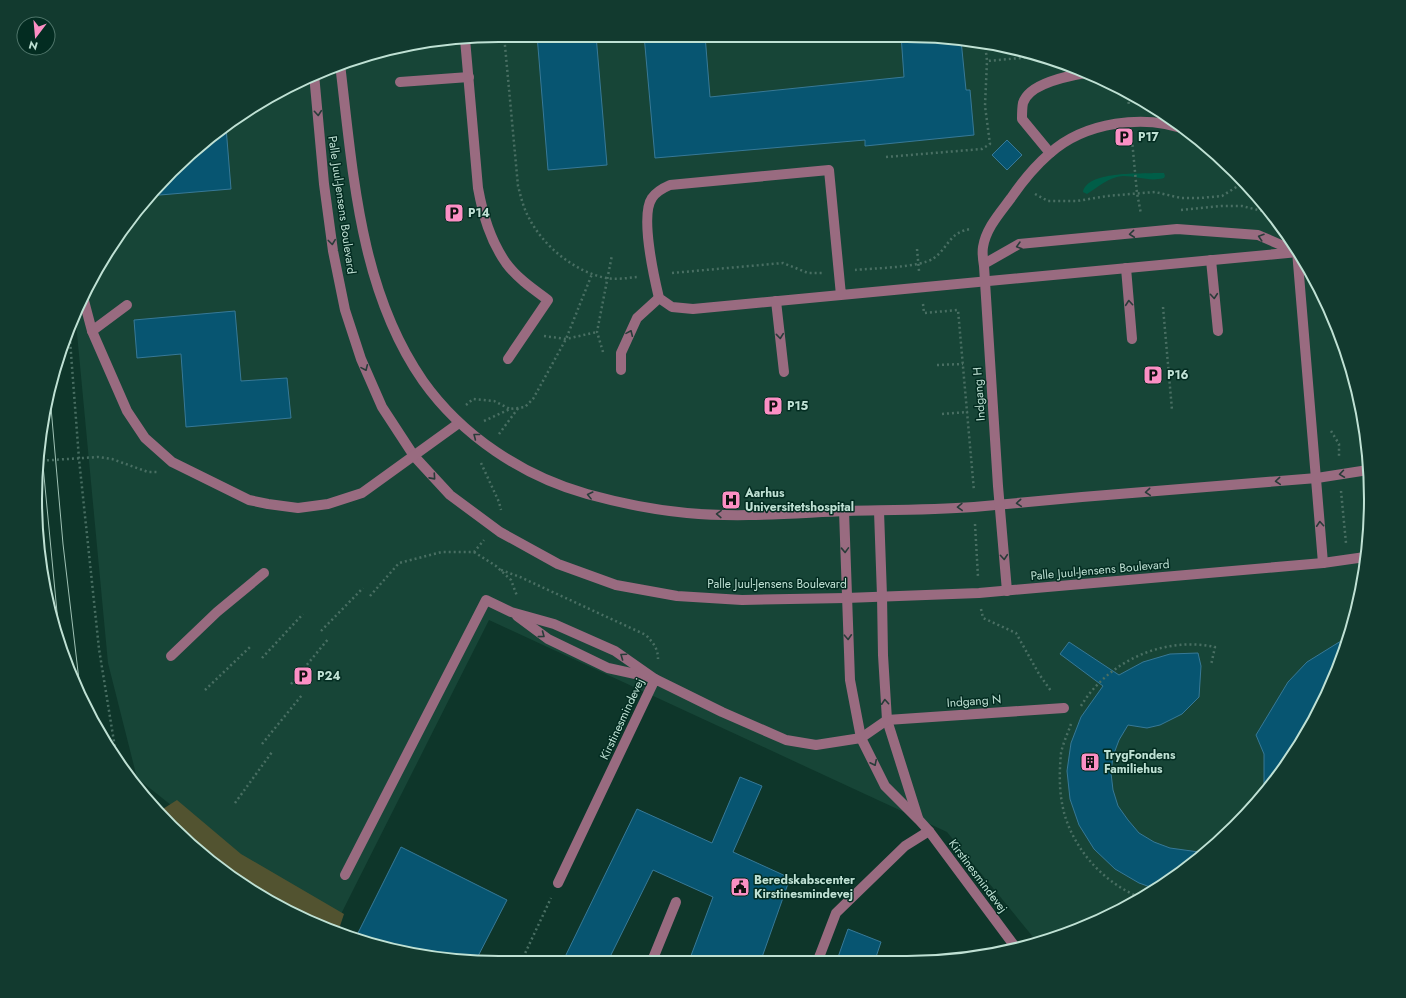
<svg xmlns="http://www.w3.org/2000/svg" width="1406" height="998" font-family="Jost,sans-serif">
  <rect width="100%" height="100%" fill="#0e362a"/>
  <!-- built -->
  <polygon fill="#174537" points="499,35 907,35 998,44 1056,60 1139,97 1190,131 1256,193 1309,267 1346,350 1367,438 1370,529 1355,619 1323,704 1275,781 1213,848 1112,915 1056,938 1038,943 947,832 489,620 340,916 235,856 137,778 108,663 75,312 97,267 150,193 241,113 321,70 379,51"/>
  <!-- green -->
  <polygon fill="#525330" points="177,800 241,854 344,914 338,932 294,915 217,867 158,812"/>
  <!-- water -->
  <path fill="#005e48" d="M 1155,173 L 1164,173 L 1165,176 L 1164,178 C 1149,182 1138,176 1123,176 C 1109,177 1098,187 1087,194 L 1083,192 C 1087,171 1139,174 1155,173 Z"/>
  <!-- building -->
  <g fill="#075571" stroke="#377997">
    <polygon points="537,35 596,35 607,165 548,170"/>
    <polygon points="644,35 705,35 710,97 904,77 901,35 961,40 966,90 970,90 974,135 865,146 865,140 655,158"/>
    <polygon points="226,127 231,189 148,196 150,193"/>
    <polygon points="1007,140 1022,155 1007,170 992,155"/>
    <polygon points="235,311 241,381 287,378 291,418 186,427 181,354 137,358 134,320"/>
    <polygon points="1349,636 1323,704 1275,781 1264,794 1264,754 1256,735 1288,682 1307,662"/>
    <polygon points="1069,642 1119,675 1143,662 1170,654 1198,653 1201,666 1199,697 1182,714 1160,725 1147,728 1128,725 1119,740 1113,756 1111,773 1113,790 1118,806 1128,820 1139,833 1154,842 1170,848 1206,853 1153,888 1139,883 1115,869 1094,849 1079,825 1070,799 1067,771 1071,743 1081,717 1103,686 1060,654"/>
    <polygon points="740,777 762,786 733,852 790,878 761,960 689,961 713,897 653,870 608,961 563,961 637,809 712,843"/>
    <polygon points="401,847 507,900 475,962 469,962 391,949 358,933"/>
    <polygon points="848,929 881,942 875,960 837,960"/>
  </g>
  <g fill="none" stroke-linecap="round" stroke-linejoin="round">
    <!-- path -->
    <g stroke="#496f63" stroke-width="2.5" stroke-dasharray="2 3" stroke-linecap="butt">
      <path d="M 504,35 L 518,186 C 521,197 523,207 529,218 C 543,246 575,272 606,278 C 616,280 627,278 637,277"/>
      <polyline points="985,43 987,61 1043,56"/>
      <polyline points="1127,92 1129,105"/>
      <polyline points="1132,140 1137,193 1141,214"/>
      <polyline points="886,157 982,149 990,144 985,106 987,61"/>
      <polyline points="1035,194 1048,201 1077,201 1107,196 1155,192 1181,198 1200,198 1222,196 1238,186 1243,181"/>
      <polyline points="1181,210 1221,206 1242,206 1270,213"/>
      <polyline points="917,249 919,271"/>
      <path d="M 855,270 C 873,268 920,268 934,258 C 949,247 949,232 971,229"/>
      <polyline points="672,273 783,263 808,273 822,273"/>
      <polyline points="923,304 924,313 958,310 974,491"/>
      <polyline points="1163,307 1172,410"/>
      <polyline points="69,327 79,459 99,649 116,754"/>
      <polyline points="544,336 566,339 597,332"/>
      <polyline points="603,352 597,332 612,255"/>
      <polyline points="937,365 963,364"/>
      <polyline points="466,405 473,399 494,401 510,409"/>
      <polyline points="942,414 968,412"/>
      <polyline points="484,421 510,409 525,407 533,399 566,339 592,274"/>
      <polyline points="1331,431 1339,444 1339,458"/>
      <polyline points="499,434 519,407"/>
      <polyline points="37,461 98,457 112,459 148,472 157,472"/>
      <polyline points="481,463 499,502 501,510"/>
      <polyline points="1341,491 1346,543"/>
      <polyline points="975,524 978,577"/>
      <polyline points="474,552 496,566 511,580 517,596"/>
      <path d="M 501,570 L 520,577 L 646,635 C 653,643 658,648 658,659"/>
      <polyline points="370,596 399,563 442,552 474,552 484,540"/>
      <polyline points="981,609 983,618 1016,633 1039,674 1051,691"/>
      <polyline points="321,631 363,588"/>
      <polyline points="262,658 303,614"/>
      <polyline points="291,684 329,638"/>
      <polyline points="205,690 250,647"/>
      <path d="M 1081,706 C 1108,661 1164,636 1215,647 L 1211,665"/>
      <path d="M 1071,724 C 1068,733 1063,743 1061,753 C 1059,774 1059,796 1065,816 C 1076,852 1105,883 1139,897"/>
      <polyline points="262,744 302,695"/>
      <polyline points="235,803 272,752"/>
      <polyline points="521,962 551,898"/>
    </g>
    <!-- minor -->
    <g stroke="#996b80" stroke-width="10">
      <path d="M 465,39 L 478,188 C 483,215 490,240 506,263 C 517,278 533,289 548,300 L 508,359"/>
      <path d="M 340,64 C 353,171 359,289 423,381 C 462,436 523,476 587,494 C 620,503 654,510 687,513 C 740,518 794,513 847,511 C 889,510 932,510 974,507 C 1010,504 1046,500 1082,497 C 1160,491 1238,484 1317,478 L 1368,470"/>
      <polyline points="314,74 324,184 333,251 345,310 361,359 382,407 414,456 450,495 500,532 558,564 616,585 677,596 742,600 846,598 979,593 1323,563 1365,557"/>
      <polyline points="400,82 469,77"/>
      <path d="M 1050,153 L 1022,119 C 1022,114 1022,108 1023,103 C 1029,83 1068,76 1085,73"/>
      <polyline points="1297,251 1323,563"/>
      <polyline points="1211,260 1218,331"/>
      <polyline points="984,264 1019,244 1177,229 1258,235 1295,251"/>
      <polyline points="1126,268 1132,339"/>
      <path d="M 841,295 L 829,170 L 670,185 C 663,188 656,192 652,198 C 640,215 654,277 659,298 L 672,307 L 693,309 L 841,295 L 1298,252"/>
      <polyline points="83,297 92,331 127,411 145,438 172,462 249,500 268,504 298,508 328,504 362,493 459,423"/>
      <polyline points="776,301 784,372"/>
      <polyline points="92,331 127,305"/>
      <polyline points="621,370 621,353 637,318 659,298"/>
      <polyline points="844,511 850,680 861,738 885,786 919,820 929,831 1016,948"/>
      <polyline points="879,511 882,596 883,655 887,720 918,818"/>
      <path d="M 1007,591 L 998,486 L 984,266 C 983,260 982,253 983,247 C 986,228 1000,213 1011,198 C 1022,182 1034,167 1049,154 C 1084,122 1145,113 1189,131"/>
      <polyline points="517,616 548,639 608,668 649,677"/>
      <polyline points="171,656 217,612 264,573"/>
      <polyline points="345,875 486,600 511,612 554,624 615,651 655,679"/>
      <polyline points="558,883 655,679 722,712 786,740 816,745 861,738 887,720 1064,708"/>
      <polyline points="818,960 836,913 905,846 929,831"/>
      <polyline points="652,961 676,902"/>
    </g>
    <!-- tram -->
    <g stroke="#9fc2b5" stroke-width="1">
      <polyline points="50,396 63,544 81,697"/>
      <polyline points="40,434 59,633"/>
    </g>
  </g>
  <!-- one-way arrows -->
  <defs><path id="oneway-chevron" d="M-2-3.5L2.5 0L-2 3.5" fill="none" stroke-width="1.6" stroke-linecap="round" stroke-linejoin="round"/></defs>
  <g stroke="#283c39">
    <use href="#oneway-chevron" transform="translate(318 113) rotate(85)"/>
    <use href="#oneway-chevron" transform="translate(1132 234) rotate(174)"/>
    <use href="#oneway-chevron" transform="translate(1261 237) rotate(-162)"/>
    <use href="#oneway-chevron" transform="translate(332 242) rotate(83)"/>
    <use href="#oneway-chevron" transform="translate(1019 246) rotate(164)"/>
    <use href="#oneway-chevron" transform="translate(1214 296) rotate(85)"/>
    <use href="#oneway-chevron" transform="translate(1129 303) rotate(-95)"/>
    <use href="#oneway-chevron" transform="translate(630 333) rotate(-66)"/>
    <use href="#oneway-chevron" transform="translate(780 336) rotate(84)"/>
    <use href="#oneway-chevron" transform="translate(365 368) rotate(66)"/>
    <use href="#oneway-chevron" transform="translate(476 436) rotate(-142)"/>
    <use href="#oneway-chevron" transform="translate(1342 474) rotate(172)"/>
    <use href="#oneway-chevron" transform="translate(433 477) rotate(48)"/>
    <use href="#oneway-chevron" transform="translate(1278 481) rotate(175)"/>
    <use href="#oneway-chevron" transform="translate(1148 492) rotate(175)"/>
    <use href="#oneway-chevron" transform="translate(590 495) rotate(-166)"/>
    <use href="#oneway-chevron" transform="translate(1019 503) rotate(175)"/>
    <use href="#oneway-chevron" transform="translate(960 507) rotate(178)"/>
    <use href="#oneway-chevron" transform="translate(719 514) rotate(-178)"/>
    <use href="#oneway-chevron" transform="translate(1320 524) rotate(-94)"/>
    <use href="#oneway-chevron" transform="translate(845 550) rotate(88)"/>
    <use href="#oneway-chevron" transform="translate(1004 557) rotate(85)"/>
    <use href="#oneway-chevron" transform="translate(542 635) rotate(37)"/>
    <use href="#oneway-chevron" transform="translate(848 637) rotate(87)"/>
    <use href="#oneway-chevron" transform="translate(623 656) rotate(-145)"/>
    <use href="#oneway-chevron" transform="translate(885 702) rotate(-94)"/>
    <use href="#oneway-chevron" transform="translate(874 763) rotate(64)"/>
  </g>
  <!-- icons -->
  <defs>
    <symbol id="parking-square" viewBox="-11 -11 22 22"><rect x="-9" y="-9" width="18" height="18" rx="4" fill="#fb8fc4" stroke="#032c21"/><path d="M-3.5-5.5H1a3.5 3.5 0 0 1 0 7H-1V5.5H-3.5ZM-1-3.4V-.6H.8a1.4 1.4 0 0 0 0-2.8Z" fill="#111"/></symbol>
    <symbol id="hospital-square" viewBox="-11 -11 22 22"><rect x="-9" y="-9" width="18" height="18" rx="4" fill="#fb8fc4" stroke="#032c21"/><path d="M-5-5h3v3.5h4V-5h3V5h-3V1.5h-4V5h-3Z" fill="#111"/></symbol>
    <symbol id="building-square" viewBox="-11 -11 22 22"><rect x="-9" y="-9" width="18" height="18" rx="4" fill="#fb8fc4" stroke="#032c21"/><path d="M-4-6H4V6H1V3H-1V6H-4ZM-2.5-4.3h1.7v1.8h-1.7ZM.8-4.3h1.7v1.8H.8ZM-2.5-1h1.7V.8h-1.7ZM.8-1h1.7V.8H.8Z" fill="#111"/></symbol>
    <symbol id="civic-square" viewBox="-11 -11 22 22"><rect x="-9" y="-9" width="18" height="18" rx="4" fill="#fb8fc4" stroke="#032c21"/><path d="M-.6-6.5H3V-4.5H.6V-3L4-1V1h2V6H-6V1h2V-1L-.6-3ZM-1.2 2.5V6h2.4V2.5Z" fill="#111"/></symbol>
  </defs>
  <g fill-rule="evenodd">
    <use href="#parking-square" x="1113" y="126" width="22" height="22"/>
    <use href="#parking-square" x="443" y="202" width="22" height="22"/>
    <use href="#parking-square" x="1142" y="364" width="22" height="22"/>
    <use href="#parking-square" x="762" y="395" width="22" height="22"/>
    <use href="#hospital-square" x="720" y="489" width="22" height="22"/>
    <use href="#parking-square" x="292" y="665" width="22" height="22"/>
    <use href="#building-square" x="1079" y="751" width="22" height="22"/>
    <use href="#civic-square" x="729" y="876" width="22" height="22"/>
  </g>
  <g text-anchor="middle" stroke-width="3" stroke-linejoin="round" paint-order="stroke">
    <!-- poi labels -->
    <g font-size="12" font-weight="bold" fill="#bfe1d4" stroke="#032c21" text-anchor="start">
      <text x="1138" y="141">P17</text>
      <text x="468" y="217">P14</text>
      <text x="1167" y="379">P16</text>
      <text x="787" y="410">P15</text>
      <text x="745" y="497">Aarhus<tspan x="745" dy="14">Universitetshospital</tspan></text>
      <text x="317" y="680">P24</text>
      <text x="1104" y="759">TrygFondens<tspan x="1104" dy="14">Familiehus</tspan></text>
      <text x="754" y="884">Beredskabscenter<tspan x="754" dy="14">Kirstinesmindevej</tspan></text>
    </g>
    <!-- street labels -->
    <g font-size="12" fill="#bfe1d4" stroke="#032c21">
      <text transform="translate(342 205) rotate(82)" y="4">Palle Juul-Jensens Boulevard</text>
      <text transform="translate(979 394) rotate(-94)" y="4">Indgang H</text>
      <text transform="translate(1100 570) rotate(-5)" y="4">Palle Juul-Jensens Boulevard</text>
      <text x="777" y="588">Palle Juul-Jensens Boulevard</text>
      <text transform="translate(974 701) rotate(-4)" y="4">Indgang N</text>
      <text transform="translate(622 719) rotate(-65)" y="4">Kirstinesmindevej</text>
      <text transform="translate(978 876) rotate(53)" y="4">Kirstinesmindevej</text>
    </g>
  </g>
  <!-- crop -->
  <path d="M0 0H1406V998H0ZM499 42H907A457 457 0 0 1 1364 499V499A457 457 0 0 1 907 956H499A457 457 0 0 1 42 499V499A457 457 0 0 1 499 42Z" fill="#123a2f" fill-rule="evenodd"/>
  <path fill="none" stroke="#bfe1d4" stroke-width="2" d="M499 42H907A457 457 0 0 1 1364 499V499A457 457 0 0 1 907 956H499A457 457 0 0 1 42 499V499A457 457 0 0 1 499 42Z"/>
  <!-- north arrow -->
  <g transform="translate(36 36) rotate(196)"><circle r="19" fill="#032c21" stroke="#4e7469"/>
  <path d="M0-3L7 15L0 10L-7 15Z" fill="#fb8fc4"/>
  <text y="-6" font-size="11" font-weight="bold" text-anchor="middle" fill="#bfe1d4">N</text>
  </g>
</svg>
